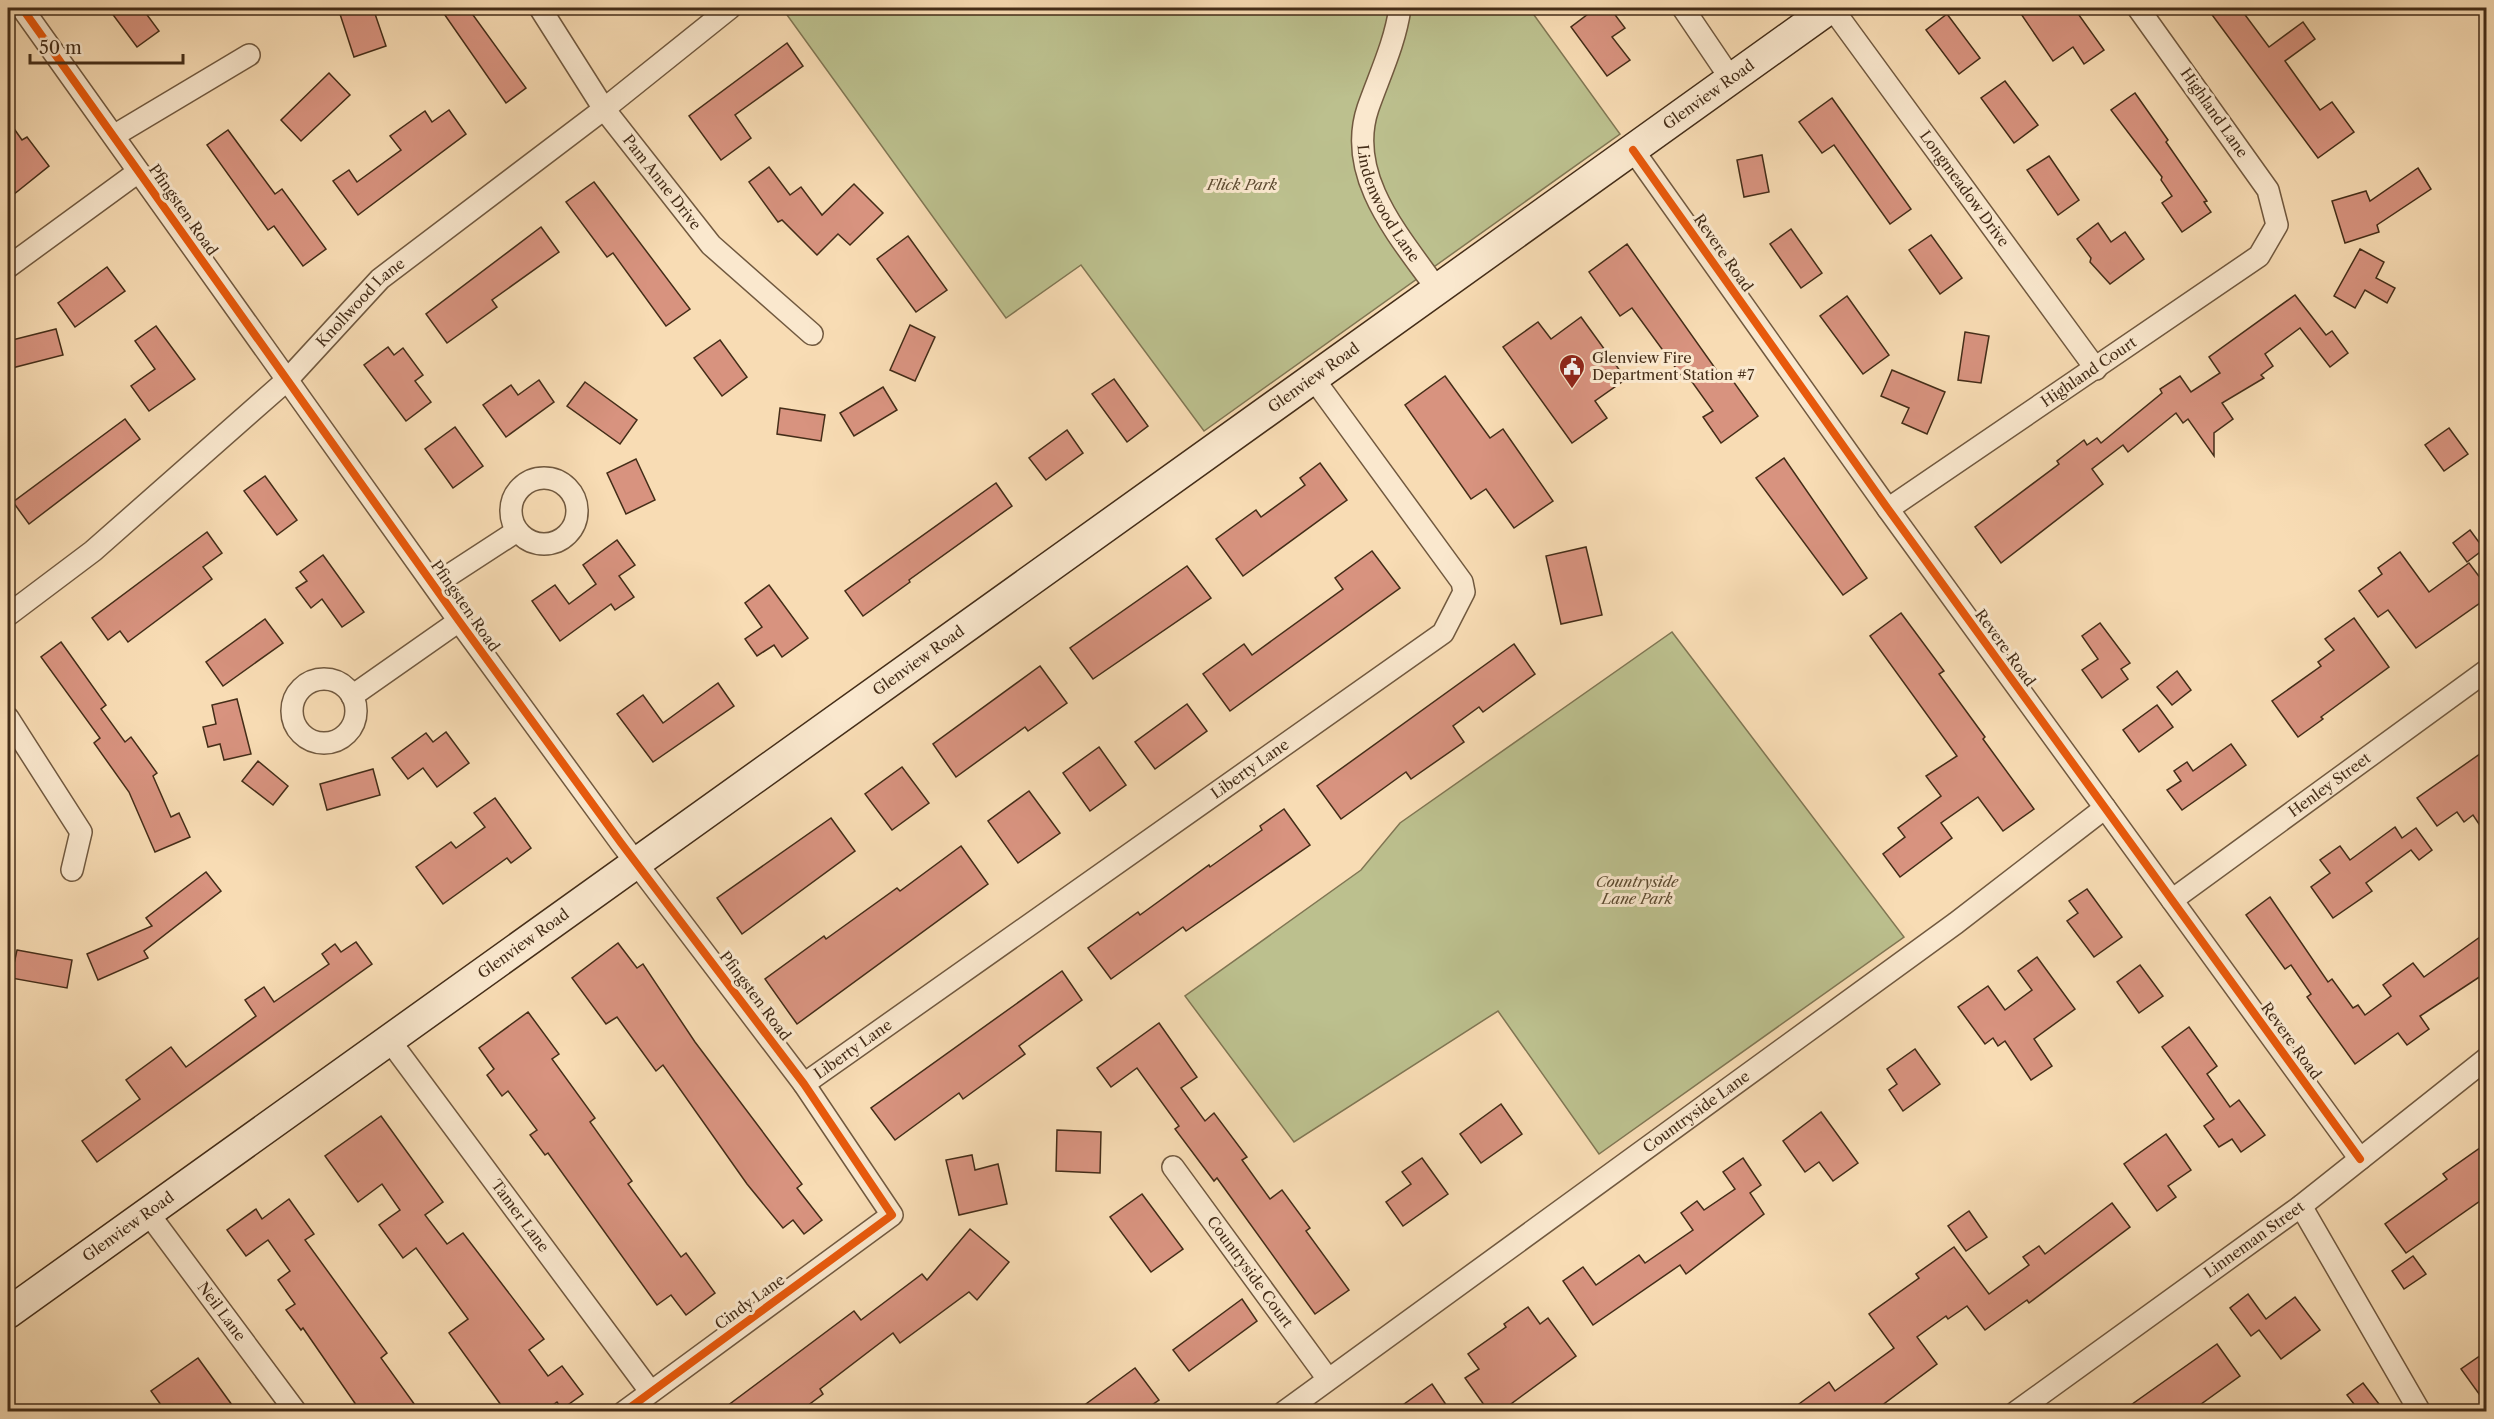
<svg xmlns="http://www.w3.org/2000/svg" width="2494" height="1419" font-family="'Libre Caslon Text',serif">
  <rect width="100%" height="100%" fill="#f8dcb4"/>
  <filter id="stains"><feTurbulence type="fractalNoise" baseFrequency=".00333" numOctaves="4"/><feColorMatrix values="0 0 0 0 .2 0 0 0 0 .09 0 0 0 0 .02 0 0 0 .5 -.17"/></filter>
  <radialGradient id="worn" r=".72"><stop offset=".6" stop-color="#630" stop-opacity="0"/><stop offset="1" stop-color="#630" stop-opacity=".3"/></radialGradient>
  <!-- green -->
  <g fill="#bcc08e" stroke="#807653" stroke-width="1.5">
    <polygon points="782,8 1529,8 1620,134 1204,431 1081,265 1006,318"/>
    <polygon points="1672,632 1904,937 1599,1154 1498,1011 1294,1142 1185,996 1361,870 1400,823"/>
  </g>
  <!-- building -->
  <g fill="#d8937f" stroke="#442d18" stroke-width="1.5">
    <polygon points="108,8 142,8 159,31 137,47"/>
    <polygon points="338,8 373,8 386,46 354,57"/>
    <polygon points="440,8 468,8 526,88 506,103"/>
    <polygon points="1596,8 1610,8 1625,28 1612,37 1630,60 1607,76 1571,27"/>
    <polygon points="2017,8 2074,8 2104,50 2084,64 2073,47 2053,61"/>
    <polygon points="2207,8 2240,8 2269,47 2303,22 2315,39 2285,61 2320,110 2332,102 2354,132 2318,158"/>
    <polygon points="1947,14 1980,58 1959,74 1926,30"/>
    <polygon points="787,43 803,66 735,115 751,138 721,160 689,116"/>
    <polygon points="329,73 350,95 301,141 281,120"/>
    <polygon points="2005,81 2038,125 2014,143 1981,98"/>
    <polygon points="2135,93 2168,140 2166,142 2207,201 2204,202 2211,212 2182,232 2162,203 2172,196 2161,180 2162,177 2111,110"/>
    <polygon points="1832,98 1911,209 1890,224 1834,145 1822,153 1799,122"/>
    <polygon points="449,110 466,134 358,215 333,181 349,170 357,182 401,150 390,136 425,111 432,122"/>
    <polygon points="8,120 22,140 27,137 49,166 8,199"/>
    <polygon points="228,130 275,194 282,189 326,249 303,266 274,226 268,230 207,145"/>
    <polygon points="1762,155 1769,192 1744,197 1737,160"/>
    <polygon points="2049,156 2079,200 2058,215 2027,170"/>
    <polygon points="769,167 790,195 801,187 822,215 854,184 883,213 850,245 838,234 817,255 782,220 778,222 749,182"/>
    <polygon points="2418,168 2431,189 2377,225 2379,232 2345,243 2332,201 2366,191 2370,201"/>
    <polygon points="594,182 690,309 666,326 613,253 607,257 566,202"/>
    <polygon points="2098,223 2111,242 2125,232 2144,259 2110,284 2090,262 2091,258 2077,239"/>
    <polygon points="541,227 559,252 492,300 497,307 447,343 426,314"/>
    <polygon points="1791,229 1822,273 1801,288 1770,244"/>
    <polygon points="1931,235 1962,278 1940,294 1909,250"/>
    <polygon points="908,236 947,290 916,312 877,259"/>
    <polygon points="1627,244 1722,378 1728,374 1758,416 1721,443 1703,417 1713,411 1690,379 1686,382 1632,308 1620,316 1589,272"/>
    <polygon points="2360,249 2384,262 2376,278 2395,288 2387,303 2365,290 2355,308 2334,296"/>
    <polygon points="107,267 125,291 75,327 58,303"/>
    <polygon points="2295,295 2326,335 2332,331 2348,353 2330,367 2300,328 2265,354 2273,366 2261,375 2264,378 2222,403 2233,419 2214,433 2214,456 2188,419 2183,423 2176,413 2128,452 2123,445 2092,469 2103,484 2001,563 1975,527 2059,464 2057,461 2084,440 2087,445 2097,438 2101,443 2162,393 2160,389 2180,376 2191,392 2220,373 2209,357"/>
    <polygon points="1847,296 1889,355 1863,374 1820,316"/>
    <polygon points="1581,317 1626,379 1595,401 1607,418 1572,443 1503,347 1538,322 1551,339"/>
    <polygon points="910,325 935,337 915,381 890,370"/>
    <polygon points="156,326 195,379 149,411 131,386 155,369 135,341"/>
    <polygon points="56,329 63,355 12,368 8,341"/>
    <polygon points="1965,332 1989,336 1981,383 1958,380"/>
    <polygon points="720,340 747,377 722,396 694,358"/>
    <polygon points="388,347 394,355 403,348 423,375 415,381 431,402 406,421 364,365"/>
    <polygon points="1892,370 1945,392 1927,434 1902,423 1909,408 1881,396"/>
    <polygon points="1445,376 1490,438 1503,429 1553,501 1514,528 1486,489 1471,499 1405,405"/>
    <polygon points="1114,379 1148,426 1127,442 1092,394"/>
    <polygon points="539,380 554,402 506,437 483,405 511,385 518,395"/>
    <polygon points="585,382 637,420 620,444 567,406"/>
    <polygon points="883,387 897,410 854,436 840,413"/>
    <polygon points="780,408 825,415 821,441 777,434"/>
    <polygon points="125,419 140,439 29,524 13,502"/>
    <polygon points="455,427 483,466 453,488 425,449"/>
    <polygon points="2449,428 2468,454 2444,471 2425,445"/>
    <polygon points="1067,430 1083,453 1046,480 1029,458"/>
    <polygon points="1784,458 1867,578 1843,595 1756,478"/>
    <polygon points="636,459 655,500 626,514 607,473"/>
    <polygon points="1320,463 1347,500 1243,576 1216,539 1256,510 1261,517 1305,485 1300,478"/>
    <polygon points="265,476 297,520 277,535 244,491"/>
    <polygon points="996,483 1012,506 909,580 910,582 863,616 845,591"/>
    <polygon points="2470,530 2484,549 2467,562 2453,543"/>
    <polygon points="207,532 222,553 203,567 212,579 128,642 120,631 108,640 92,618"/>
    <polygon points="617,540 635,565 619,576 634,597 615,610 611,604 560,641 532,601 555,585 569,604 596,584 583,565"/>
    <polygon points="1586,547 1602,615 1561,624 1546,556"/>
    <polygon points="1372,551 1400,588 1230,711 1203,674 1244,644 1252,655 1343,589 1335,578"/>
    <polygon points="2400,552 2429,592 2469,563 2487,587 2487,598 2416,648 2388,610 2378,617 2359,591 2382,574 2378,568"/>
    <polygon points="323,555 364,612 342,627 322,599 311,608 296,588 307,581 300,572"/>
    <polygon points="1187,566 1211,598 1093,679 1070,648"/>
    <polygon points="769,585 808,638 782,657 774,645 757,656 745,639 762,627 745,603"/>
    <polygon points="1901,613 1944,671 1939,674 1985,737 1983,739 2034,809 2003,831 1978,797 1941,823 1952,838 1900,877 1883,854 1905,837 1898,828 1941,796 1926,776 1957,756 1870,636"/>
    <polygon points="2354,618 2389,667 2321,717 2323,719 2298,737 2272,701 2321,666 2318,662 2334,650 2325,639"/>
    <polygon points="265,619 283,643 223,686 206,662"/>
    <polygon points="2100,623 2130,663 2121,669 2128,679 2102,698 2082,670 2098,659 2082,636"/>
    <polygon points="61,642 106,705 101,709 125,742 131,737 157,773 153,776 171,817 179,813 190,837 155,852 129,792 94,743 100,738 41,657"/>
    <polygon points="1514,644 1535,674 1483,712 1479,707 1453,726 1464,742 1411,779 1406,772 1341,819 1317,786"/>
    <polygon points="1040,666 1067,703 1028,731 1025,727 956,777 933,744"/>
    <polygon points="2177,671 2191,690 2172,705 2157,687"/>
    <polygon points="718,683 734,706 653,762 617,714 643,695 663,723"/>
    <polygon points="237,699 251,754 224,760 220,744 208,747 203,727 216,724 212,705"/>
    <polygon points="1187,704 1207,731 1155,769 1135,742"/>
    <polygon points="2157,705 2173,727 2139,752 2123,730"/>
    <polygon points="446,732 469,763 437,787 423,768 408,779 392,758 426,733 433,742"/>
    <polygon points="2231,744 2246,765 2182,810 2167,790 2181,781 2174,771 2187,762 2193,771"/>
    <polygon points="1099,747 1126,785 1090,811 1063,773"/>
    <polygon points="2487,749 2487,836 2473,815 2464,822 2457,812 2437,826 2417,798"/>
    <polygon points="258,761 288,786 273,805 242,781"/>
    <polygon points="902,767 929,803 892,830 865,794"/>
    <polygon points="373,769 380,795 327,810 320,784"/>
    <polygon points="1029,791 1060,833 1018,863 988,821"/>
    <polygon points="495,798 531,848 511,863 507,858 443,904 416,867 451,842 456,848 485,827 474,813"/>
    <polygon points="1284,809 1310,845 1186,931 1183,927 1111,979 1088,948 1138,912 1140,915 1209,865 1210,867 1262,830 1260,826"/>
    <polygon points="831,818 855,851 742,934 717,898"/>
    <polygon points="2395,827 2402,838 2416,828 2432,850 2419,860 2411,850 2366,883 2372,891 2333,918 2311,887 2330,873 2320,860 2340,846 2350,860"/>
    <polygon points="961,846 988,884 797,1024 765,979 824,936 826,939 897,888 900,891"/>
    <polygon points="206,872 221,891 144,951 148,958 98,980 87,954 152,926 146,918"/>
    <polygon points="2087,889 2122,937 2094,957 2067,921 2078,913 2069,901"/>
    <polygon points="2270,897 2328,982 2332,979 2353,1008 2358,1005 2365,1015 2391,996 2383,985 2413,963 2424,977 2487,932 2487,972 2420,1016 2429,1029 2407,1045 2398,1033 2355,1064 2307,997 2311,994 2291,965 2285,969 2246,915"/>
    <polygon points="356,942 372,964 97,1162 82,1141 140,1099 126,1080 171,1047 186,1067 256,1016 245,1000 264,987 274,1002 329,964 322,954 335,944 341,952"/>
    <polygon points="618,943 637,968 643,964 695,1042 802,1184 797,1188 822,1220 804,1234 793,1220 783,1228 747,1184 663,1065 656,1071 617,1017 606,1024 572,978"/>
    <polygon points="17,950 72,960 67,988 11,978"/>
    <polygon points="2037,957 2075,1009 2034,1039 2052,1066 2031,1080 2005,1041 1998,1046 1993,1038 1985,1044 1958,1007 1988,986 2005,1010 2032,990 2018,971"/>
    <polygon points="2140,965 2163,996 2139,1013 2117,982"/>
    <polygon points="1062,971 1082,1000 1019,1046 1025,1054 963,1099 959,1093 895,1140 871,1108"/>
    <polygon points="528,1012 559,1054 552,1059 595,1118 590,1122 632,1181 628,1184 681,1257 686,1253 715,1293 686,1315 671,1295 657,1305 548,1153 545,1155 530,1135 537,1130 508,1091 502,1096 487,1075 494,1069 479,1048"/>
    <polygon points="1159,1023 1197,1077 1181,1088 1205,1121 1214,1113 1247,1157 1242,1160 1270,1199 1282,1190 1310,1228 1306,1231 1349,1290 1315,1314 1217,1178 1214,1181 1175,1129 1179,1126 1137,1068 1111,1087 1097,1068"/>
    <polygon points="2189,1027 2217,1066 2207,1074 2230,1107 2239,1100 2265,1135 2241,1152 2232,1139 2219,1147 2204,1126 2214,1119 2162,1047"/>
    <polygon points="1915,1049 1940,1084 1903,1111 1889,1090 1897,1084 1887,1069"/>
    <polygon points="1501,1104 1522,1134 1481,1163 1460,1134"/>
    <polygon points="1821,1112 1858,1163 1833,1181 1819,1162 1805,1172 1783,1141"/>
    <polygon points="381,1116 443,1202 425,1215 447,1244 463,1233 544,1339 529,1350 548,1376 562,1366 583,1394 562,1409 557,1402 543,1412 506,1412 449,1333 468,1319 416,1248 403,1258 379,1225 400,1210 382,1184 358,1202 325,1156"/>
    <polygon points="1057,1130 1101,1132 1100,1173 1056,1171"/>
    <polygon points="2166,1134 2191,1170 2168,1186 2176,1197 2157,1211 2124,1164"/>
    <polygon points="2487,1143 2487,1196 2406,1253 2385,1224 2447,1179 2443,1174"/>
    <polygon points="972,1155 975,1170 998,1164 1007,1204 959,1215 946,1160"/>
    <polygon points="1422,1158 1448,1194 1403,1226 1386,1202 1411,1184 1402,1172"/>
    <polygon points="1743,1158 1761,1185 1750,1193 1764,1214 1686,1274 1680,1265 1593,1325 1563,1281 1583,1267 1596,1285 1639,1255 1645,1263 1693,1230 1681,1213 1697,1201 1704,1210 1735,1189 1723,1172"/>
    <polygon points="1142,1194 1183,1249 1151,1272 1110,1217"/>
    <polygon points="289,1199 314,1234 305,1240 387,1353 381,1358 420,1412 361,1412 303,1328 301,1330 286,1310 295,1304 278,1280 290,1271 268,1240 246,1256 227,1230 256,1209 262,1219"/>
    <polygon points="2112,1203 2130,1227 2029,1303 2027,1300 1985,1330 1967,1306 1948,1319 1946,1316 1917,1337 1937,1364 1873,1412 1788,1412 1829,1382 1835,1391 1894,1348 1869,1314 1919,1278 1916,1274 1954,1247 1989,1294 2029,1265 2023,1257 2039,1246 2045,1254"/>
    <polygon points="1969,1211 1987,1237 1966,1251 1948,1226"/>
    <polygon points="970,1229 1009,1262 977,1300 969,1292 900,1343 893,1333 820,1389 823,1394 799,1412 719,1412 854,1311 861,1320 922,1274 927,1280"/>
    <polygon points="2413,1256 2426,1274 2404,1289 2392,1271"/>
    <polygon points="2248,1294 2266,1319 2295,1297 2320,1330 2281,1359 2259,1330 2251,1336 2230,1308"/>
    <polygon points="1242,1299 1257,1321 1189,1371 1173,1350"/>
    <polygon points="1528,1307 1540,1324 1548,1318 1576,1356 1500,1412 1489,1412 1465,1378 1479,1369 1468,1354 1506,1327 1504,1324"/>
    <polygon points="2217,1344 2240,1376 2190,1412 2121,1412"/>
    <polygon points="2487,1351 2487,1405 2461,1369"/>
    <polygon points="198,1358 232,1405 224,1412 166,1412 151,1391"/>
    <polygon points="1135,1368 1159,1400 1142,1412 1075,1412"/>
    <polygon points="2363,1383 2379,1404 2368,1412 2360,1412 2347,1395"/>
    <polygon points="1432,1384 1451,1412 1393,1412"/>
  </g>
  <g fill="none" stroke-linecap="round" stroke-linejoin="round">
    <defs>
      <g id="minor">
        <polyline points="22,8 459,621 621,843 804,1084 892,1215 624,1412"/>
        <path id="s1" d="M 540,8 L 604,109 L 711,245 L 812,334"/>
        <path id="s2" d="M 1400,8 C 1395,43 1380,74 1368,108 C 1345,176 1400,237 1437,289"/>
        <polyline points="1683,8 1731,79"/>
        <path id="s3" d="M 1832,8 L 2096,369"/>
        <polyline points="115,135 249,55"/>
        <polyline points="1633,150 1888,509 2360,1159"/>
        <polyline points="8,267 138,172"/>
        <circle cx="544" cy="511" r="33"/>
        <path id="s4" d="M 1888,509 L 2259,256 L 2277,225 L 2268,190 L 2138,8"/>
        <polyline points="434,585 517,531"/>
        <path id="s5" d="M 8,615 L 93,551 L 287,380 L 380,279 L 604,109 L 730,8"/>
        <circle cx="324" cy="711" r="32"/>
        <polyline points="352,696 459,621"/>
        <polyline points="8,718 81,832 72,870"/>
        <path id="s6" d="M 2172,900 L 2486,671"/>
        <path id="s7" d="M 390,1041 L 650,1391"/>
        <path id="s8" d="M 804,1084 L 1443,633 L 1464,592 L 1462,582 L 1313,378"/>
        <path id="s9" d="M 1173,1167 L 1328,1379"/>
        <polyline points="2301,1206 2420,1412"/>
        <path id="s10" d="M 148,1213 L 296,1412"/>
        <path id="s11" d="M 1284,1412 L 1956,923 L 2105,808"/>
        <path id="s12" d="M 2016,1412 L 2301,1206 L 2486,1059"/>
      </g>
      <g id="secondary">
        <path id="s13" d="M 8,1313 L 1830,8"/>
      </g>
    </defs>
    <!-- minor casing -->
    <use href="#minor" stroke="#71593f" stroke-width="24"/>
    <!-- secondary casing -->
    <use href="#secondary" stroke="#442d18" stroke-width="33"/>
    <!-- minor -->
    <use href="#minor" stroke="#fae8ce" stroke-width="21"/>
    <!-- secondary -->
    <use href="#secondary" stroke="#fae8ce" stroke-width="30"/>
    <defs>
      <g id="cycleway">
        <polyline points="22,8 459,621 621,843 804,1084 892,1215 624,1412"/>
        <polyline points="1633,150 1888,509 2360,1159"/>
      </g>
    </defs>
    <!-- cycleway casing -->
    <use href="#cycleway" stroke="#fae8ce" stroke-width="11"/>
    <!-- cycleway -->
    <use href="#cycleway" stroke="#e8590c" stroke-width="8"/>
  </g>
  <!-- icons -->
  <defs>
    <symbol id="civic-pin" viewBox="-11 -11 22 30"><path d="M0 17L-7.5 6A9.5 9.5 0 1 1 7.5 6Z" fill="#8f2418" stroke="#fae8ce"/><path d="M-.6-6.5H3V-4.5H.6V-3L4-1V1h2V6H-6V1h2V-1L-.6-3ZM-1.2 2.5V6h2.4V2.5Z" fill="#fff"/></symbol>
  </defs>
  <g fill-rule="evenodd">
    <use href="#civic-pin" x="1557" y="352" width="30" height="40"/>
  </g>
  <g text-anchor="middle" stroke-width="6" stroke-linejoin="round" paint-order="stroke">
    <!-- street labels -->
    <g font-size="15" fill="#442d18" stroke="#fae8ce">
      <text dy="5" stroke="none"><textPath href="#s13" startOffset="2092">Glenview Road</textPath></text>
      <text transform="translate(2214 113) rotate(55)" y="5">Highland Lane</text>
      <text dy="5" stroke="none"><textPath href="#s1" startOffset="213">Pam Anne Drive</textPath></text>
      <text dy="5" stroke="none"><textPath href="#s3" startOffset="224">Longmeadow Drive</textPath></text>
      <text dy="5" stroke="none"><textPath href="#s2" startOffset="207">Lindenwood Lane</textPath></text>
      <text transform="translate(183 210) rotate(55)" y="5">Pfingsten Road</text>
      <text transform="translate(1723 253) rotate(55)" y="5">Revere Road</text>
      <text dy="5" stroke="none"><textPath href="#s5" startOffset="472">Knollwood Lane</textPath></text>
      <text dy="5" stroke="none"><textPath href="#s4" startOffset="243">Highland Court</textPath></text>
      <text dy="5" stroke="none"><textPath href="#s13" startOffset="1606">Glenview Road</textPath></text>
      <text transform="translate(465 606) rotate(55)" y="5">Pfingsten Road</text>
      <text transform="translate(2005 648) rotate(54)" y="5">Revere Road</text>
      <text dy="5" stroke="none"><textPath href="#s13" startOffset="1120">Glenview Road</textPath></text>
      <text dy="5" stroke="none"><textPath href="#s8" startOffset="546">Liberty Lane</textPath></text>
      <text dy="5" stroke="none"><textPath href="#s6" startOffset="195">Henley Street</textPath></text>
      <text dy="5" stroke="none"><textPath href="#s13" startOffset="634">Glenview Road</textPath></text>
      <text transform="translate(755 996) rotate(53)" y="5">Pfingsten Road</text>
      <text transform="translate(2291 1041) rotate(54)" y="5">Revere Road</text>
      <text dy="5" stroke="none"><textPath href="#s8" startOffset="60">Liberty Lane</textPath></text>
      <text dy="5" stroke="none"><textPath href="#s11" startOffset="510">Countryside Lane</textPath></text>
      <text dy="5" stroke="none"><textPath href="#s7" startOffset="218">Tamer Lane</textPath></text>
      <text dy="5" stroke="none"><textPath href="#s13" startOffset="148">Glenview Road</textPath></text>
      <text dy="5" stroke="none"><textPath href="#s12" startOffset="294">Linneman Street</textPath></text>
      <text dy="5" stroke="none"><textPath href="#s9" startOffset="130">Countryside Court</textPath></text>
      <text transform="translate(750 1302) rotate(-36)" y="5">Cindy Lane</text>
      <text dy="5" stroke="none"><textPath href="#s10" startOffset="123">Neil Lane</textPath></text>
    </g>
    <!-- park labels -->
    <g font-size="15" font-style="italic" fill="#5c4a30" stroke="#fae8ce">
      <text x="1242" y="190">Flick Park</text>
      <text x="1637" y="887">Countryside<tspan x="1637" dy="17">Lane Park</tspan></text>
    </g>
    <!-- poi labels -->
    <g font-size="15" fill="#442d18" stroke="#fae8ce" text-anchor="start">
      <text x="1592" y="363">Glenview Fire<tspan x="1592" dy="17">Department Station #7</tspan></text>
    </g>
  </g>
  <!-- margin -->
  <rect width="2494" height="1419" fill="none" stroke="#f8dcb4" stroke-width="30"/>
  <rect x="9" y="9" width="2476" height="1401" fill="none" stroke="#442d18" stroke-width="3"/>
  <rect x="15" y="15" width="2464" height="1389" fill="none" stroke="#442d18" stroke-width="1.5"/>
  <!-- scale -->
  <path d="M30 54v9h153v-9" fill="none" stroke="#442d18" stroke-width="3"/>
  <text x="39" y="54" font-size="18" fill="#442d18" stroke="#fae8ce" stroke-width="4.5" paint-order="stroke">50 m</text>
  <rect width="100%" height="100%" filter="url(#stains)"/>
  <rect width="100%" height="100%" fill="url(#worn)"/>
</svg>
